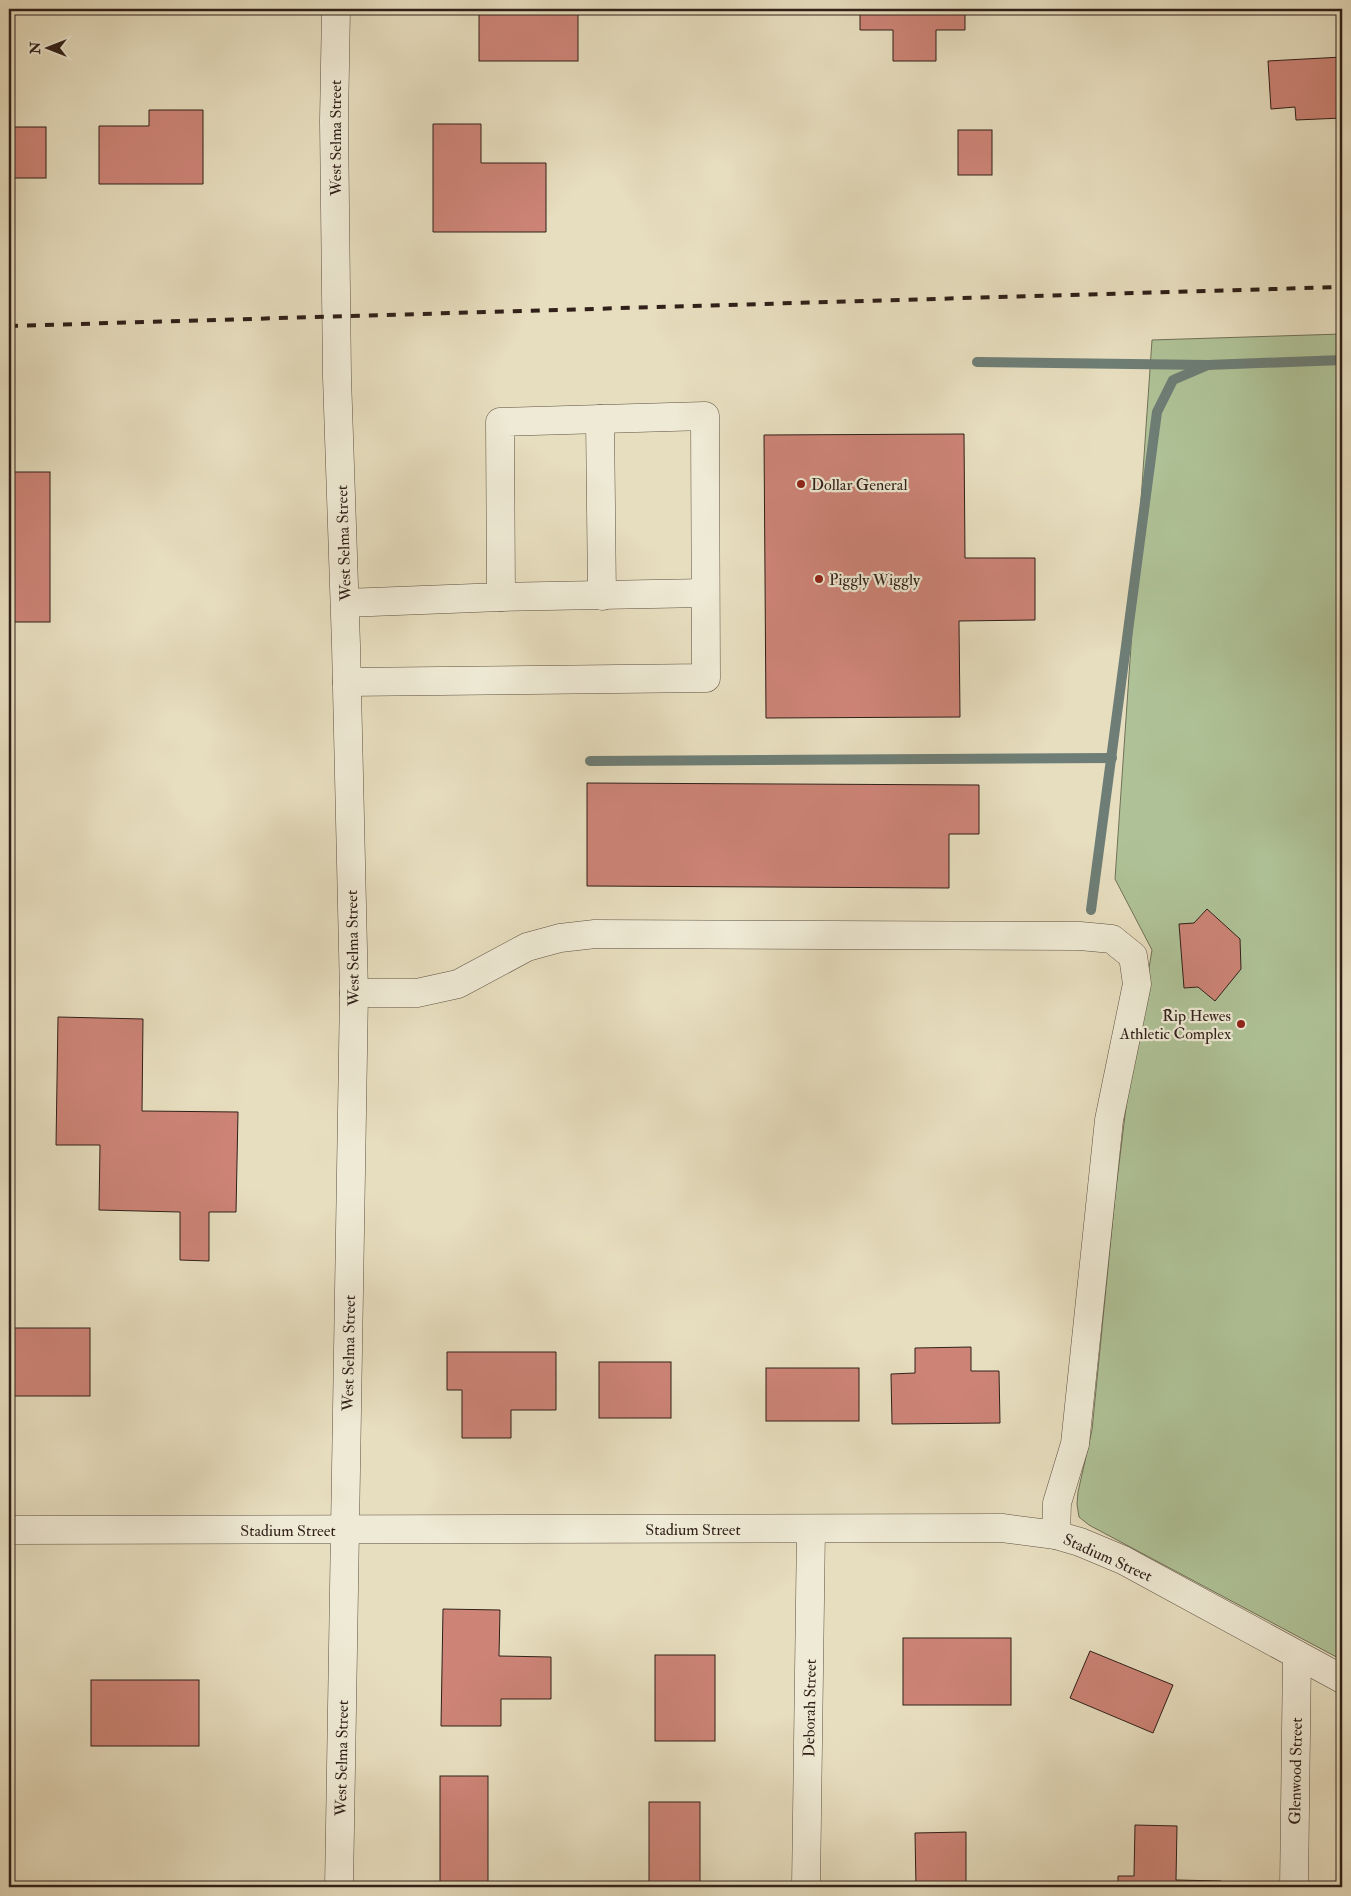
<svg xmlns="http://www.w3.org/2000/svg" width="1351" height="1896" font-family="'IM FELL Double Pica',serif">
  <rect width="100%" height="100%" fill="#e7debf"/>
  <filter id="stains"><feTurbulence type="fractalNoise" baseFrequency=".004" numOctaves="4"/><feColorMatrix values="0 0 0 0 .2 0 0 0 0 .09 0 0 0 0 .02 0 0 0 .5 -.17"/></filter>
  <radialGradient id="worn" r=".72"><stop offset=".6" stop-color="#630" stop-opacity="0"/><stop offset="1" stop-color="#630" stop-opacity=".3"/></radialGradient>
  <!-- green -->
  <polygon fill="#afc297" stroke="#707158" points="1342,334 1342,1660 1089,1525 1079,1517 1077,1504 1078,1492 1092,1430 1115,1197 1127,1099 1152,950 1115,879 1152,340"/>
  <g fill="none" stroke-linecap="round" stroke-linejoin="round">
    <!-- stream -->
    <g stroke="#6e7e76" stroke-width="10">
      <polyline points="977,362 1208,365 1342,360"/>
      <polyline points="590,761 1112,758"/>
      <polyline points="1091,910 1157,412 1173,380 1208,365"/>
    </g>
  </g>
  <!-- building -->
  <g fill="#cd8477" stroke="#302019">
    <polygon points="860,9 965,9 965,30 936,30 936,61 893,61 893,30 860,30"/>
    <rect x="479" y="10" width="99" height="51"/>
    <polygon points="1342,57 1342,118 1296,120 1295,107 1271,109 1268,61"/>
    <polygon points="149,110 203,110 203,184 99,184 99,126 149,126"/>
    <polygon points="433,124 481,124 481,163 546,163 546,232 433,232"/>
    <rect x="9" y="127" width="37" height="51"/>
    <rect x="958" y="130" width="34" height="45"/>
    <polygon points="964,434 965,558 1035,558 1035,620 959,621 960,717 766,718 764,435"/>
    <rect x="9" y="472" width="41" height="150"/>
    <polygon points="587,783 979,785 979,834 949,834 949,888 587,886"/>
    <polygon points="1207,909 1240,939 1241,969 1215,1001 1198,987 1184,988 1179,924 1194,923"/>
    <polygon points="58,1017 143,1019 142,1111 238,1112 236,1212 209,1212 209,1261 180,1260 180,1212 99,1210 100,1145 56,1145"/>
    <rect x="9" y="1328" width="81" height="68"/>
    <polygon points="971,1347 971,1371 999,1371 1000,1423 892,1424 891,1374 915,1373 915,1348"/>
    <polygon points="447,1352 556,1352 556,1410 511,1410 511,1438 462,1438 462,1390 447,1390"/>
    <rect x="599" y="1362" width="72" height="56"/>
    <rect x="766" y="1368" width="93" height="53"/>
    <polygon points="443,1609 500,1610 499,1656 551,1657 551,1699 501,1699 501,1726 441,1726"/>
    <rect x="903" y="1638" width="108" height="67"/>
    <polygon points="1090,1651 1173,1685 1153,1733 1070,1698"/>
    <rect x="655" y="1655" width="60" height="86"/>
    <rect x="91" y="1680" width="108" height="66"/>
    <rect x="440" y="1776" width="48" height="107"/>
    <rect x="649" y="1802" width="51" height="85"/>
    <polygon points="1135,1825 1177,1826 1176,1880 1221,1881 1221,1887 1118,1887 1118,1876 1134,1876"/>
    <polygon points="966,1832 966,1887 916,1887 915,1833"/>
  </g>
  <g fill="none" stroke-linecap="round" stroke-linejoin="round">
    <defs>
      <g id="minor">
        <polyline points="336,9 334,121 337,377 346,645 354,993 339,1887"/>
        <polyline points="600,419 602,596"/>
        <polyline points="501,597 705,593"/>
        <polyline points="345,603 501,597 500,422 705,416 706,678 347,682"/>
        <polyline points="354,993 417,993 458,984 527,947 560,938 595,934 1080,936 1112,939 1133,956 1137,984 1109,1120 1075,1444 1057,1503 1056,1535"/>
        <polyline points="9,1530 1002,1528 1056,1535 1080,1542 1123,1560 1342,1679"/>
        <polyline points="806,1887 811,1529"/>
        <polyline points="1294,1887 1297,1655"/>
      </g>
    </defs>
    <!-- minor casing -->
    <use href="#minor" stroke="#5e5042" stroke-width="29"/>
    <!-- minor -->
    <use href="#minor" stroke="#efead5" stroke-width="28"/>
    <!-- rail -->
    <polyline stroke="#302019" stroke-width="4" stroke-dasharray="9 9" stroke-linecap="butt" points="9,326 1342,287"/>
  </g>
  <!-- markers -->
  <g fill="#8f2418" stroke="#efead5" stroke-width="2">
    <circle cx="801" cy="484" r="5"/>
    <circle cx="819" cy="579" r="5"/>
    <circle cx="1241" cy="1024" r="5"/>
  </g>
  <g text-anchor="middle" stroke-width="4.5" stroke-linejoin="round" paint-order="stroke">
    <!-- street labels -->
    <g font-size="16" fill="#302019" stroke="#efead5">
      <text transform="translate(335 138) rotate(-90)" y="6">West Selma Street</text>
      <text transform="translate(343 543) rotate(-92)" y="6">West Selma Street</text>
      <text transform="translate(352 948) rotate(-91)" y="6">West Selma Street</text>
      <text transform="translate(348 1353) rotate(-89)" y="6">West Selma Street</text>
      <text x="693" y="1535">Stadium Street</text>
      <text x="288" y="1536">Stadium Street</text>
      <text transform="translate(1108 1557) rotate(24)" y="6">Stadium Street</text>
      <text transform="translate(809 1708) rotate(-89)" y="6">Deborah Street</text>
      <text transform="translate(341 1758) rotate(-89)" y="6">West Selma Street</text>
      <text transform="translate(1295 1771) rotate(-89)" y="6">Glenwood Street</text>
    </g>
    <!-- poi labels -->
    <g font-size="16" fill="#302019" stroke="#efead5" text-anchor="start">
      <text x="811" y="490">Dollar General</text>
      <text x="829" y="585">Piggly Wiggly</text>
      <text x="1231" y="1021" text-anchor="end">Rip Hewes<tspan x="1231" dy="18">Athletic Complex</tspan></text>
    </g>
  </g>
  <!-- margin -->
  <rect width="1351" height="1896" fill="none" stroke="#e7debf" stroke-width="30"/>
  <rect x="10" y="10" width="1331" height="1876" fill="none" stroke="#302019" stroke-width="2.5"/>
  <rect x="15" y="15" width="1321" height="1866" fill="none" stroke="#302019"/>
  <!-- north arrow -->
  <g transform="translate(48 48) rotate(270)" stroke="#efead5" stroke-width="4" paint-order="stroke">
  <path d="M0-4L9 19L0 12L-9 19Z" fill="#302019"/>
  <text y="-8" font-size="14" font-weight="bold" text-anchor="middle" fill="#302019">N</text>
  </g>
  <rect width="100%" height="100%" filter="url(#stains)"/>
  <rect width="100%" height="100%" fill="url(#worn)"/>
</svg>
